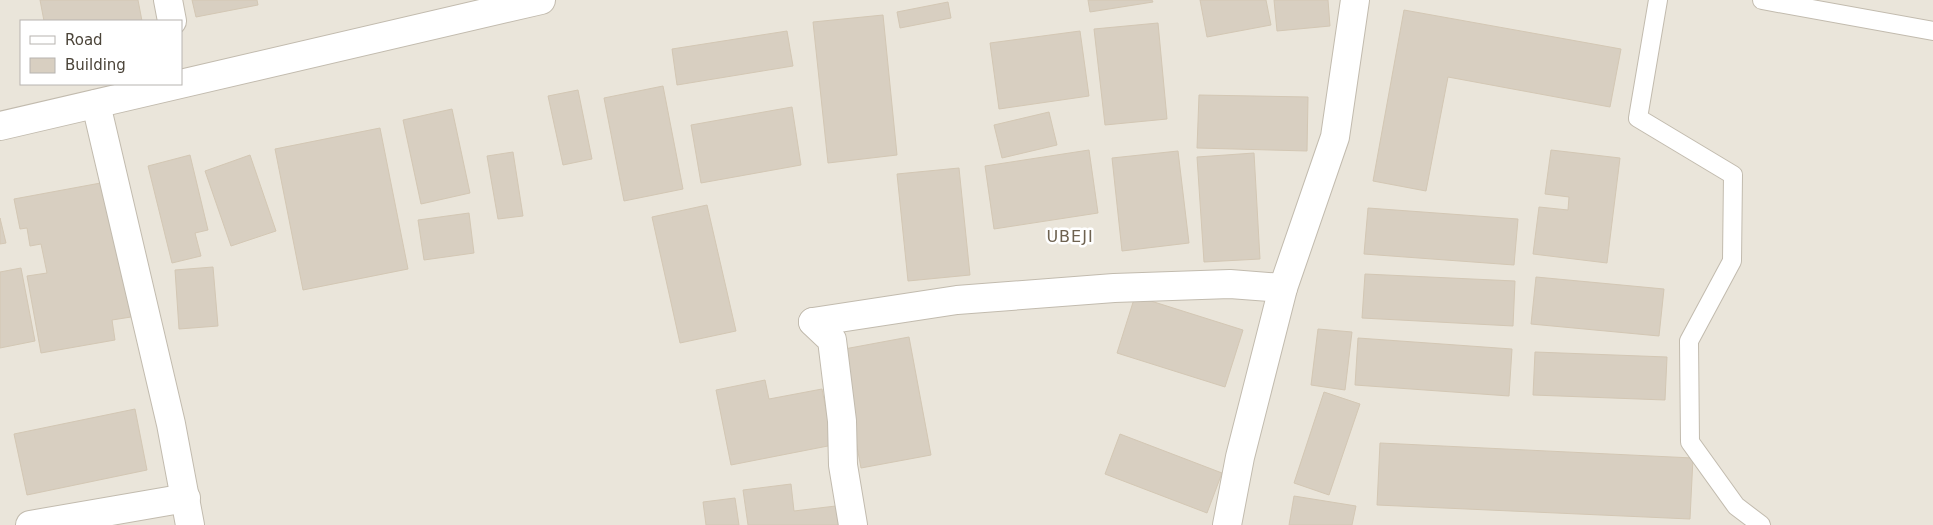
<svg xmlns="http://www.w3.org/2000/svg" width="1933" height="525" font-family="'DejaVu Sans',sans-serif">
  <rect width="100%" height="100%" fill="#f6f3ec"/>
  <!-- residential -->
  <path fill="#eae5da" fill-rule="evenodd" d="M 0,0 L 1933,0 L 1933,525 L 0,525 ZM 21,21 L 181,21 L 181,84 L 21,84 Z"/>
  <!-- building -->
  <g fill="#d8cfc1" stroke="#d3c7b4">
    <polygon points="40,0 138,0 142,21 44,21"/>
    <polygon points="192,0 257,0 258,5 196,17"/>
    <polygon points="1088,0 1152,0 1153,2 1090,12"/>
    <polygon points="1200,0 1266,0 1271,25 1207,37"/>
    <polygon points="1274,0 1328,0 1330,26 1277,31"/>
    <polygon points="948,2 951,18 900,28 897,12"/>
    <polygon points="1404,10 1621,49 1610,107 1448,77 1426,191 1373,181"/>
    <polygon points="883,15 897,155 828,163 813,22"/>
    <polygon points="1158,23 1167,119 1105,125 1094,29"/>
    <polygon points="787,31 793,66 677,85 672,49"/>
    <polygon points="1080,31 1089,96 999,109 990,43"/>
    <polygon points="663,86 683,189 624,201 604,98"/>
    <polygon points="578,90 592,159 563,165 548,96"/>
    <polygon points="1199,95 1308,97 1307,151 1197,148"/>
    <polygon points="792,107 801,165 701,183 691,125"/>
    <polygon points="452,109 470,193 421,204 403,120"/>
    <polygon points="1049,112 1057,145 1002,158 994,125"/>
    <polygon points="380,128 408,269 303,290 275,149"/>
    <polygon points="1089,150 1098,213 994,229 985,166"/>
    <polygon points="1551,150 1620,158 1607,263 1533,254 1539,207 1568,210 1569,197 1545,194"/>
    <polygon points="1178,151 1189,243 1122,251 1112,158"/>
    <polygon points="513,152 523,216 498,219 487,156"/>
    <polygon points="1254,153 1260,259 1204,262 1197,157"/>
    <polygon points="190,155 208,230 195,233 201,256 172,263 148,166"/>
    <polygon points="250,155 276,231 231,246 205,171"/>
    <polygon points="959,168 970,275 908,281 897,174"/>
    <polygon points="106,182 131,317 112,320 115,340 41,353 27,276 47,273 41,244 30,246 27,228 20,229 14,199"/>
    <polygon points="707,205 736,331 680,343 652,217"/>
    <polygon points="1368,208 1518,219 1514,265 1364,254"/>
    <polygon points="469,213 474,253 424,260 418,220"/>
    <polygon points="0,218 6,243 0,244"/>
    <polygon points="213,267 218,326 179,329 175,270"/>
    <polygon points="21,268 35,341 0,348 0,272"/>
    <polygon points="1365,274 1515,281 1513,326 1362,318"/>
    <polygon points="1536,277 1664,289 1659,336 1531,324"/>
    <polygon points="1135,296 1243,330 1225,387 1117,353"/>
    <polygon points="1318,329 1352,332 1345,390 1311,385"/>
    <polygon points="909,337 931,455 861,468 839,350"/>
    <polygon points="1358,338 1512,349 1509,396 1355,385"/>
    <polygon points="1535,352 1667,357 1665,400 1533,395"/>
    <polygon points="765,380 769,399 822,389 833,445 731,465 716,390"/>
    <polygon points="1324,392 1360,404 1329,495 1294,483"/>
    <polygon points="135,409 147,470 27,495 14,434"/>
    <polygon points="1120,434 1222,473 1207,513 1105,474"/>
    <polygon points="1380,443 1693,458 1690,519 1377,505"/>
    <polygon points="791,484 794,511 844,505 846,525 748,525 743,490"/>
    <polygon points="1294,496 1356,506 1352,525 1289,525"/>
    <polygon points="735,498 739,525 706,525 703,502"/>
  </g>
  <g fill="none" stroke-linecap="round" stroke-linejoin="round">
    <defs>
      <g id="service">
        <polyline points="1658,0 1638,118 1733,175 1732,261 1689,341 1690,442 1736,506 1761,525"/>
        <polyline points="1762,0 1933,31"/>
      </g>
      <g id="minor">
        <polyline points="168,0 172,21"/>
        <polyline points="96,104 171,424 190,525"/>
        <polyline points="813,322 957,300 1114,288 1230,284 1283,288"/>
        <polyline points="813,322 832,340 842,421 843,465 853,525"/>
        <polyline points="30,525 186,498"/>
        <polyline points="1227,525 1240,457 1283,288 1335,137 1355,0"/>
      </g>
      <polyline id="tertiary" points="0,126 541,0"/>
    </defs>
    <!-- service casing -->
    <use href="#service" stroke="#c2bbae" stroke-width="20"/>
    <!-- minor casing -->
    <use href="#minor" stroke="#c2bbae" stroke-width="30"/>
    <!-- tertiary casing -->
    <use href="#tertiary" stroke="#c2bbae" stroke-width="30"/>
    <!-- service -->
    <use href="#service" stroke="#fff" stroke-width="18"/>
    <!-- minor -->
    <use href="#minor" stroke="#fff" stroke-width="28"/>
    <!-- tertiary -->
    <use href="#tertiary" stroke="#fff" stroke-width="28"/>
  </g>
  <g text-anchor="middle" stroke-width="5" stroke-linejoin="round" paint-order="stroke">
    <!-- quarter labels -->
    <g font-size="16" letter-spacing="1" fill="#6e6250" stroke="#fff">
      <text x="1070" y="242">UBEJI</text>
    </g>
  </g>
  <!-- legend -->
  <rect x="20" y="20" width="162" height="65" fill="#ffffff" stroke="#b7b4b0"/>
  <rect x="30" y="36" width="25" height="8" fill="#ffffff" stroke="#b7b4b0"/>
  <text x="65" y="45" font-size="15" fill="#4b4439">Road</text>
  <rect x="30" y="58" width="25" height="15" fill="#d8cfc1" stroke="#b7b4b0"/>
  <text x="65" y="70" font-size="15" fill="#4b4439">Building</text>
</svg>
